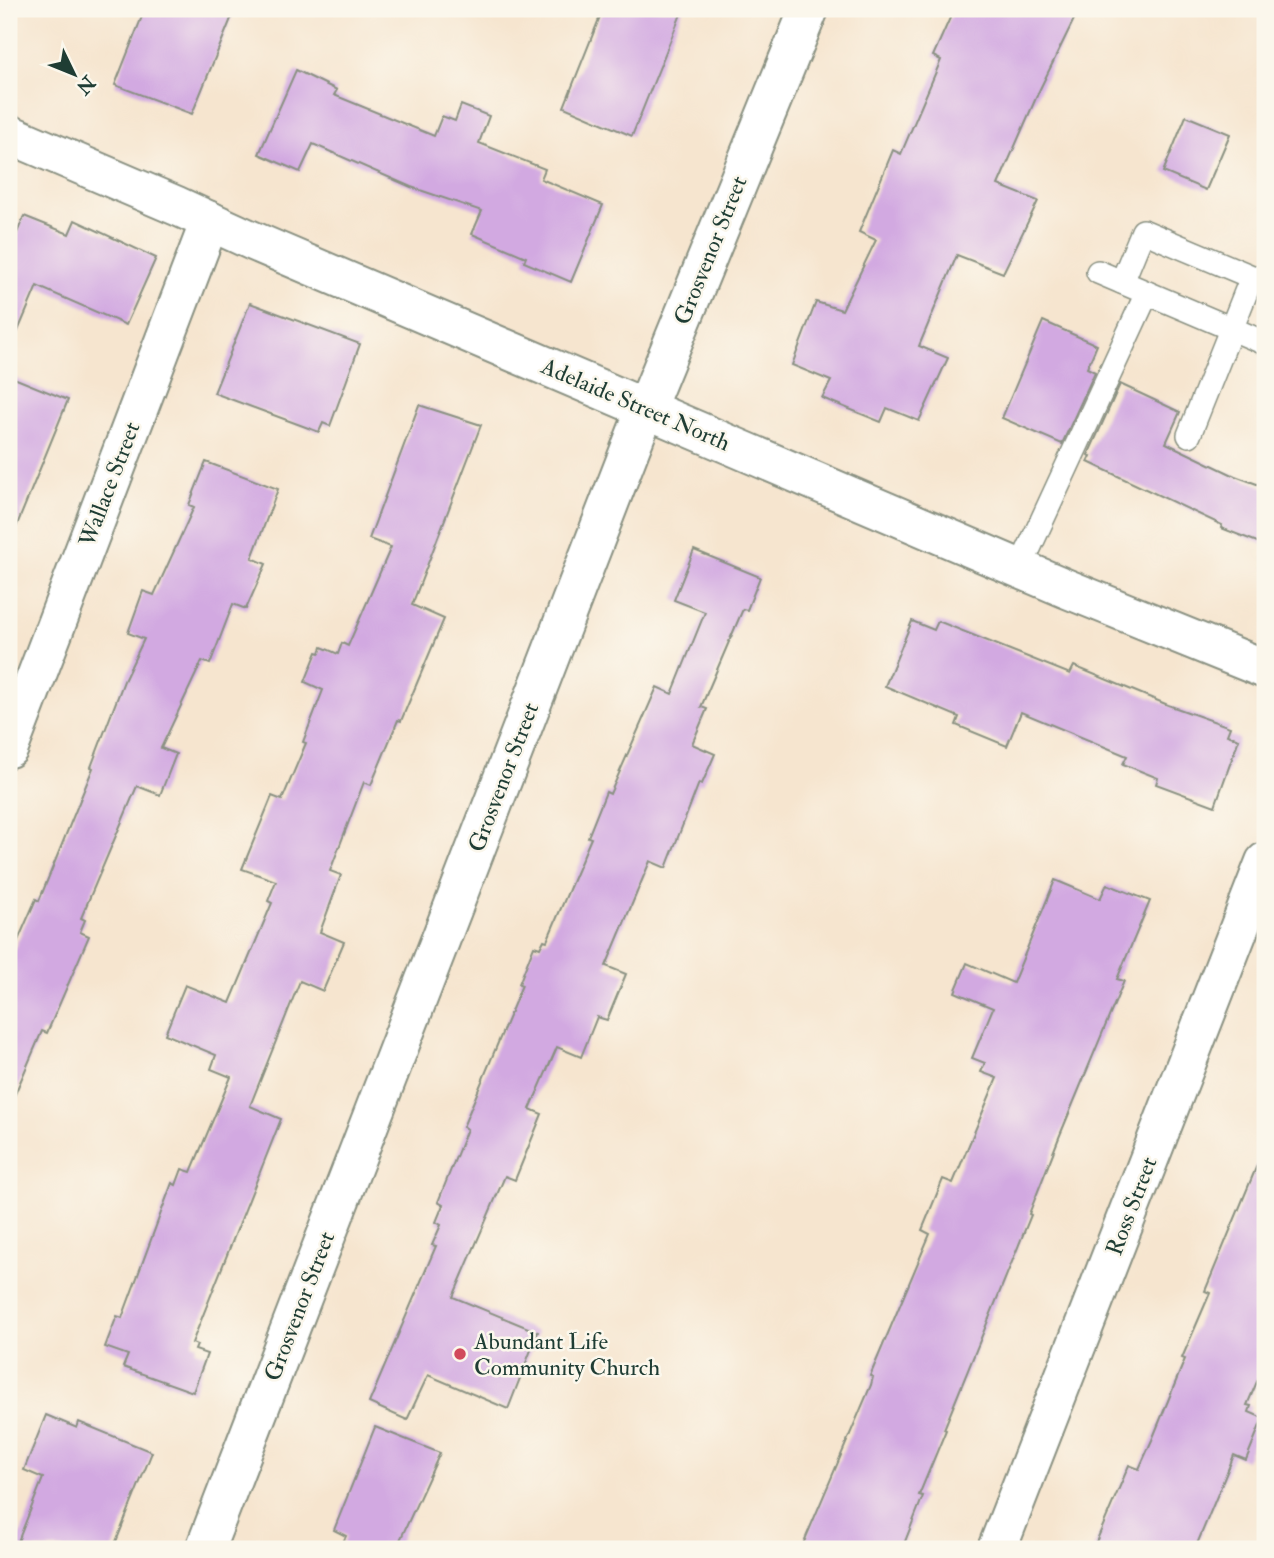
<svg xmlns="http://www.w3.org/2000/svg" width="1274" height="1558" font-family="'IM FELL Double Pica',serif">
  <rect width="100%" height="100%" fill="#fbf7ec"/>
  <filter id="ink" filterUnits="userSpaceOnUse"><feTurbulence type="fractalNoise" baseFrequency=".0143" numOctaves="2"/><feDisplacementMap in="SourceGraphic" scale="14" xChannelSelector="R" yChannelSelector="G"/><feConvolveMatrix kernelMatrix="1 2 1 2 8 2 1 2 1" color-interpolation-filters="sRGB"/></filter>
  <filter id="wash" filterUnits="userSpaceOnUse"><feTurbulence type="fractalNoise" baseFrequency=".00686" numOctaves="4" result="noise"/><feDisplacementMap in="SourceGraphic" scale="28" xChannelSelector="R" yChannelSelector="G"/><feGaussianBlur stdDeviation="1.57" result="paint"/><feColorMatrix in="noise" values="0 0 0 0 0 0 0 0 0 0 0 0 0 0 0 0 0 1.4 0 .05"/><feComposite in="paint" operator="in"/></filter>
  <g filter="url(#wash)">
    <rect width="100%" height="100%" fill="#f6e5cf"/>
    <g id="blocks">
      <!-- building -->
      <g fill="#d2a9e1">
        <polygon points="145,9 235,9 192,114 115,85"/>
        <polygon points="603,9 683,9 632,136 564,107"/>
        <polygon points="954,9 1079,9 1039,91 998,185 1038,201 1003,273 957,255 919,346 948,358 919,421 887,408 881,422 822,398 831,381 792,365 816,302 842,310 876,240 859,232 893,150 901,154 941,60 933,56"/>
        <polygon points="296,70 337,90 334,95 434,136 442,116 455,121 461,105 489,116 479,143 545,169 541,179 603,205 571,282 524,262 526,257 472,234 482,211 411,187 313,144 300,172 259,154"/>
        <polygon points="1186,116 1230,134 1206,190 1163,172"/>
        <polygon points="24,216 69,234 75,220 156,258 126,325 37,286 9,352 9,252"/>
        <polygon points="250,303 360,344 330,426 323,423 319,432 214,393"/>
        <polygon points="1043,321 1097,345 1087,368 1095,372 1062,444 1002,418"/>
        <polygon points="9,376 68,400 10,542 9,542"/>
        <polygon points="1120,384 1180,412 1166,443 1235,476 1265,487 1265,545 1221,528 1222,525 1088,462 1091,456 1088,455"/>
        <polygon points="419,405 481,425 412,605 444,619 401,721 398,720 371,785 364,782 330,871 341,875 320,932 344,942 323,991 300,981 250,1106 281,1119 192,1343 197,1345 195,1350 207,1354 193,1392 123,1367 128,1355 105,1347 117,1316 122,1318 172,1183 176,1185 182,1169 191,1172 231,1077 211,1069 216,1055 165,1034 185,985 230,1003 272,903 268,901 276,881 242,869 272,796 282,800 306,743 303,742 323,690 305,682 317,652 320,653 322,647 338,654 342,643 348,646 391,547 369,539"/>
        <polygon points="206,462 278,489 252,558 266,564 246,609 233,604 210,664 202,661 161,748 176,754 160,795 137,786 81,918 85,920 80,932 89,936 47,1033 42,1031 9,1108 9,961 36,899 39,901 93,768 91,767 124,681 144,639 128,633 143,591 154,595 194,507 189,505"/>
        <polygon points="694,550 760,577 747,610 743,609 701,707 707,709 692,744 715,754 702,784 699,783 666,868 650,861 606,966 626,974 607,1020 597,1017 581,1057 557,1047 530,1109 542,1114 515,1180 505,1176 453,1297 538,1332 508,1409 428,1375 407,1420 369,1403 436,1246 432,1245 441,1225 436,1222 443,1205 438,1202 467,1129 463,1127 522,985 519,984 534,946 540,948 544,940 547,941 591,838 588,837 606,792 610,794 657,687 672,694 705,612 674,600"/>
        <polygon points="912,621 934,630 938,621 1070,674 1074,666 1168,705 1230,727 1227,735 1239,739 1215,806 1156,784 1158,778 1123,764 1127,756 1021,712 1007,746 956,725 959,717 885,686"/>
        <polygon points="1055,880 1100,899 1107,884 1150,901 1117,979 1124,981 1060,1135 1029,1214 1031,1215 944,1429 946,1430 919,1495 923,1496 902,1549 801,1549 871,1385 873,1377 870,1376 930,1234 922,1230 943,1179 953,1183 997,1078 981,1072 985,1063 972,1058 993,1008 955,992 967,963 1013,983"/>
        <polygon points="1265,1146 1265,1363 1247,1405 1251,1406 1249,1412 1263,1418 1246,1460 1234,1455 1195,1549 1093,1549 1129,1465 1139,1469 1152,1440 1185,1359 1182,1358 1210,1293 1205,1291"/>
        <polygon points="46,1415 77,1428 79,1422 152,1452 113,1549 15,1549 43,1478 24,1470"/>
        <polygon points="375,1427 440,1453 396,1549 340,1549 346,1536 334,1530"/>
      </g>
    </g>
  </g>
  <g filter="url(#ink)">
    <use href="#blocks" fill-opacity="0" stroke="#8a9182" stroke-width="2"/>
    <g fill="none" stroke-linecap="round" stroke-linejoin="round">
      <defs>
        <g id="service">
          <polyline points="1098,272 1265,343"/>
          <polyline points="1122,282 1143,231 1252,277 1189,435"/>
          <polyline points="1020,568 1147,293"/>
        </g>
        <g id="minor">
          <polyline points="9,748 210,221"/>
          <polyline points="205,1549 646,408 809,9"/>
          <polyline points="997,1549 1265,862"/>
        </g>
        <polyline id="secondary" points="9,134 177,206 251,240 1065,588 1265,669"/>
      </defs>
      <!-- service casing -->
      <use href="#service" stroke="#8a9182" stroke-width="26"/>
      <!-- minor casing -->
      <use href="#minor" stroke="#8a9182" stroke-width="42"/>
      <!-- secondary casing -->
      <use href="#secondary" stroke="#8a9182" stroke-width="42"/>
      <!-- service -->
      <use href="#service" stroke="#fff" stroke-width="23"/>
      <!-- minor -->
      <use href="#minor" stroke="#fff" stroke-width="38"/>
      <!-- secondary -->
      <use href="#secondary" stroke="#fff" stroke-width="38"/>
    </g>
  </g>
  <!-- markers -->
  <circle fill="#d1495b" stroke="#fbf7ec" stroke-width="2.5" cx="460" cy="1354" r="7"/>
  <g text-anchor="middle" stroke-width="5" stroke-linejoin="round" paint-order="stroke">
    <!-- street labels -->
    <g font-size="23" fill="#1f3d34" stroke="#fbf7ec">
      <text transform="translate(710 250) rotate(-68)" y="8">Grosvenor Street</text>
      <text transform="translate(636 404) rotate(23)" y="8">Adelaide Street North</text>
      <text transform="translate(109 484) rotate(-69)" y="8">Wallace Street</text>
      <text transform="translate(503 777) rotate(-69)" y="8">Grosvenor Street</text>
      <text transform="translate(1131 1206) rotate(-69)" y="8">Ross Street</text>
      <text transform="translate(299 1306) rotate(-69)" y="8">Grosvenor Street</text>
    </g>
    <!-- poi labels -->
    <g font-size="23" fill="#1f3d34" stroke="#fbf7ec" text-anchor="start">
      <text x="474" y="1349">Abundant Life<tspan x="474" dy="26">Community Church</tspan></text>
    </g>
  </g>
  <!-- margin -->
  <rect width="1274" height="1558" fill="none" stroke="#fbf7ec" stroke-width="35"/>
  <!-- north arrow -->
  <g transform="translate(74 74) rotate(133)" stroke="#fbf7ec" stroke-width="5" paint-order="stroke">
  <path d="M0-5L12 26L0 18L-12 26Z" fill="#1f3d34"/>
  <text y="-10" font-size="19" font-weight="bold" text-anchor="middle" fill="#1f3d34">N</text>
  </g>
</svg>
